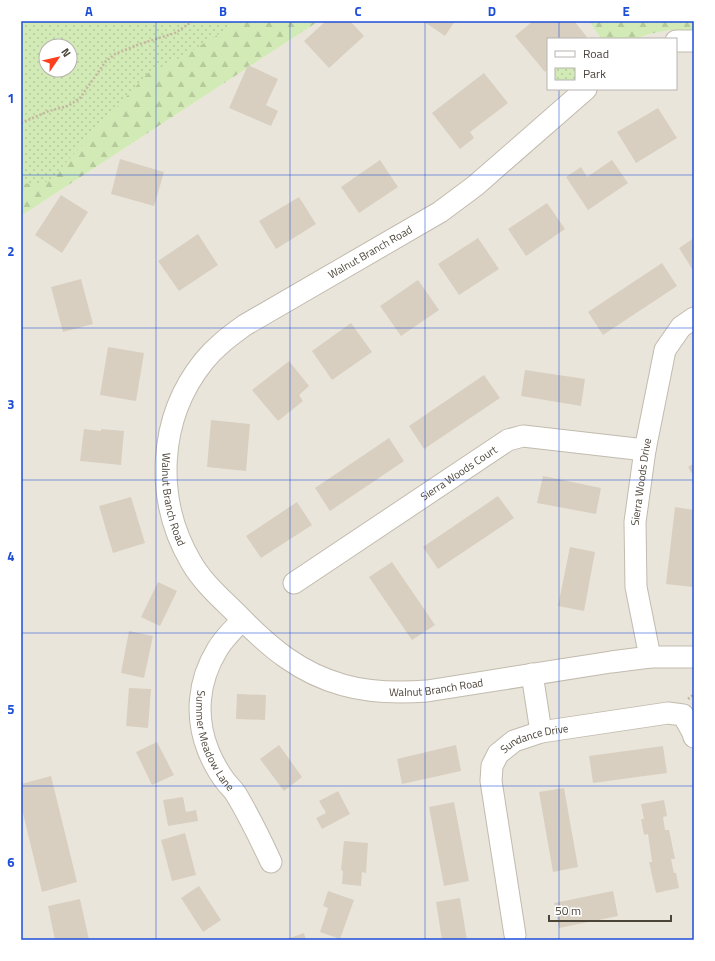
<svg xmlns="http://www.w3.org/2000/svg" width="715" height="961" font-family="'Titillium Web',sans-serif">
  <defs>
    <pattern id="forest-firs" width="22" height="20" patternUnits="userSpaceOnUse"><rect width="22" height="20" fill="#d2eab5"/><path d="M5 1l3.5 6h-7zM16 11l3.5 6h-7z" fill="#b6ca9c"/></pattern>
    <pattern id="park-dots" width="8" height="8" patternUnits="userSpaceOnUse"><rect width="8" height="8" fill="#d2eab5"/><path d="M2 2h.1M6 6h.1" fill="none" stroke="#b6ca9c" stroke-width="1.8" stroke-linecap="round"/></pattern>
  </defs>
  <rect width="100%" height="100%" fill="#f6f3ec"/>
  <!-- residential -->
  <polygon fill="#eae5da" points="319,21 589,21 601,39 548,39 548,89 676,89 676,39 636,39 649,34 671,30 694,30 694,940 21,940 21,216"/>
  <!-- forest -->
  <g fill="url(#forest-firs)">
    <polygon points="166,21 319,21 21,216 21,112"/>
    <polygon points="589,21 694,21 694,30 671,30 649,34 636,39 601,39"/>
  </g>
  <!-- park -->
  <path fill="url(#park-dots)" fill-rule="evenodd" d="M 21,21 L 240,21 L 182,57 L 149,72 L 48,182 L 21,184 ZM 46,46 L 70,46 L 70,70 L 46,70 Z"/>
  <!-- building -->
  <g fill="#d8cfc1">
    <polygon points="326,21 350,21 364,36 329,68 304,41"/>
    <polygon points="423,21 455,21 445,36"/>
    <polygon points="533,21 574,21 587,37 584,39 548,39 548,69 545,72 515,36"/>
    <polygon points="248,65 278,79 266,105 278,111 271,126 229,108"/>
    <polygon points="484,73 508,103 470,132 474,138 460,149 432,113"/>
    <polygon points="658,108 677,138 636,163 617,132"/>
    <polygon points="120,159 164,172 154,206 111,194"/>
    <polygon points="380,160 398,187 359,213 341,187"/>
    <polygon points="612,160 628,183 588,210 566,177 581,167 587,177"/>
    <polygon points="61,195 88,212 62,253 35,235"/>
    <polygon points="299,197 316,224 276,249 259,221"/>
    <polygon points="547,203 565,229 526,256 508,229"/>
    <polygon points="198,234 218,265 179,291 158,261"/>
    <polygon points="478,238 499,269 459,295 438,264"/>
    <polygon points="694,238 694,272 679,248"/>
    <polygon points="662,263 677,286 603,335 588,312"/>
    <polygon points="81,279 93,324 63,332 51,287"/>
    <polygon points="418,280 439,310 401,336 380,306"/>
    <polygon points="351,323 372,352 332,380 312,351"/>
    <polygon points="108,347 144,353 136,401 100,395"/>
    <polygon points="289,361 309,386 299,395 303,401 278,421 252,390"/>
    <polygon points="525,370 585,379 581,406 521,396"/>
    <polygon points="484,375 500,398 424,449 409,426"/>
    <polygon points="211,420 250,424 246,471 207,467"/>
    <polygon points="84,429 101,431 101,429 124,431 121,465 80,461"/>
    <polygon points="389,438 404,461 330,511 315,488"/>
    <polygon points="694,463 694,477 688,467"/>
    <polygon points="543,476 601,488 596,514 537,503"/>
    <polygon points="498,496 514,518 438,569 423,547"/>
    <polygon points="131,497 145,543 113,553 99,506"/>
    <polygon points="297,502 312,525 261,558 246,536"/>
    <polygon points="675,507 694,510 693,587 666,584"/>
    <polygon points="570,547 595,552 584,611 558,606"/>
    <polygon points="392,562 435,625 412,640 369,577"/>
    <polygon points="158,582 177,591 160,626 141,617"/>
    <polygon points="129,631 153,636 144,678 121,673"/>
    <polygon points="129,688 151,689 148,728 126,726"/>
    <polygon points="237,694 266,695 265,720 236,719"/>
    <polygon points="157,742 174,775 152,785 136,752"/>
    <polygon points="279,745 302,777 284,791 260,759"/>
    <polygon points="456,745 461,771 402,784 397,759"/>
    <polygon points="663,746 667,773 593,783 589,756"/>
    <polygon points="51,776 77,882 42,892 21,805 21,784"/>
    <polygon points="564,788 578,867 553,872 539,792"/>
    <polygon points="338,791 350,814 322,829 316,818 326,813 319,801"/>
    <polygon points="183,797 186,812 196,810 198,821 168,826 163,800"/>
    <polygon points="664,800 667,816 663,817 665,830 669,830 675,859 671,859 674,873 676,873 679,888 656,893 649,862 652,862 648,834 644,835 641,819 644,819 641,804"/>
    <polygon points="454,802 469,881 444,886 429,807"/>
    <polygon points="185,833 196,875 172,881 161,840"/>
    <polygon points="344,841 368,843 366,873 362,872 361,886 342,884 343,871 341,870"/>
    <polygon points="199,886 221,920 203,932 181,898"/>
    <polygon points="328,891 354,900 340,939 320,932 328,908 323,906"/>
    <polygon points="613,891 618,916 559,928 554,903"/>
    <polygon points="460,898 467,940 442,940 436,902"/>
    <polygon points="80,899 89,940 55,940 48,906"/>
    <polygon points="304,933 306,940 284,940"/>
  </g>
  <g fill="none" stroke-linecap="round" stroke-linejoin="round">
    <defs>
      <g id="minor">
        <polyline points="676,41 694,41"/>
        <path id="s1" d="M 586,89 L 475,186 L 440,212 L 245,325 C 230,336 216,346 204,361 C 158,418 154,499 191,562 C 203,583 222,599 239,616 C 270,648 300,673 343,685 C 371,693 399,693 427,691 L 611,662 L 650,657 L 694,657"/>
        <path id="s2" d="M 294,583 L 508,440 L 523,436 L 645,450"/>
        <path id="s3" d="M 242,620 C 233,630 223,639 217,650 C 198,681 195,717 208,750 C 212,760 219,773 226,782 C 229,786 233,789 236,794 C 249,816 260,838 271,862"/>
        <path id="s4" d="M 650,657 L 636,587 L 635,522 L 645,450 L 665,350 L 681,327 L 694,318"/>
        <polyline points="532,674 541,732"/>
        <path id="s5" d="M 515,935 L 491,781 L 492,766 L 498,754 L 514,741 L 541,732 L 668,713 L 683,715 L 693,733 L 694,737"/>
      </g>
    </defs>
    <!-- minor casing -->
    <use href="#minor" stroke="#c2bbae" stroke-width="23"/>
    <!-- path -->
    <g stroke="#c4b79f" stroke-width="2.5" stroke-dasharray="2 2" stroke-linecap="butt">
      <polyline points="21,123 49,111 68,106 80,98 106,61 115,54 140,44 175,33 193,21"/>
      <polyline points="688,699 694,694"/>
    </g>
    <!-- minor -->
    <use href="#minor" stroke="#fff" stroke-width="21"/>
  </g>
  <!-- grid -->
  <path fill="none" stroke="#1d4ed8" stroke-width="1" stroke-opacity="0.55" d="M 156,21 L 156,940M 290,21 L 290,940M 425,21 L 425,940M 559,21 L 559,39M 559,89 L 559,940M 21,175 L 694,175M 21,328 L 694,328M 21,480 L 694,480M 21,633 L 694,633M 21,786 L 694,786"/>
  <g text-anchor="middle" stroke-width="3.5" stroke-linejoin="round" paint-order="stroke">
    <!-- street labels -->
    <g font-size="11" fill="#4b4439" stroke="#fff">
      <text transform="translate(370 252) rotate(-30)" y="4">Walnut Branch Road</text>
      <text dy="4" stroke="none"><textPath href="#s2" startOffset="198">Sierra Woods Court</textPath></text>
      <text dy="4" stroke="none"><textPath href="#s4" startOffset="177">Sierra Woods Drive</textPath></text>
      <text dy="4" stroke="none"><textPath href="#s1" startOffset="619">Walnut Branch Road</textPath></text>
      <text dy="4" stroke="none"><textPath href="#s1" startOffset="978">Walnut Branch Road</textPath></text>
      <text dy="4" stroke="none"><textPath href="#s3" startOffset="136">Summer Meadow Lane</textPath></text>
      <text dy="4" stroke="none"><textPath href="#s5" startOffset="225">Sundance Drive</textPath></text>
    </g>
  </g>
  <!-- border -->
  <rect width="715" height="961" fill="none" stroke="#ffffff" stroke-width="44"/>
  <!-- legend -->
  <rect x="547" y="38" width="130" height="52" fill="#ffffff" stroke="#b7b4b0"/>
  <rect x="555" y="51" width="20" height="6" fill="#ffffff" stroke="#b7b4b0"/>
  <text x="583" y="58" font-size="12" fill="#4b4439">Road</text>
  <rect x="555" y="68" width="20" height="12" fill="url(#park-dots)" stroke="#b7b4b0"/>
  <text x="583" y="78" font-size="12" fill="#4b4439">Park</text>
  <!-- north arrow -->
  <g transform="translate(58 58) rotate(56)"><circle r="19" fill="#ffffff" stroke="#b7b4b0"/>
  <path d="M0-3L7 15L0 10L-7 15Z" fill="#fc3f1d"/>
  <text y="-6" font-size="11" font-weight="bold" text-anchor="middle" fill="#4b4439">N</text>
  </g>
  <!-- scale -->
  <path d="M549 915v6h122v-6" fill="none" stroke="#4b4439" stroke-width="2"/>
  <text x="555" y="915" font-size="12" fill="#4b4439" stroke="#ffffff" stroke-width="3" paint-order="stroke">50 m</text>
  <rect x="22" y="22" width="671" height="917" fill="none" stroke="#1d4ed8" stroke-width="1.5"/>
  <g font-size="13" text-anchor="middle" font-weight="bold" fill="#1d4ed8">
    <text x="89" y="16">A</text>
    <text x="223" y="16">B</text>
    <text x="358" y="16">C</text>
    <text x="492" y="16">D</text>
    <text x="626" y="16">E</text>
    <text x="11" y="103">1</text>
    <text x="11" y="256">2</text>
    <text x="11" y="409">3</text>
    <text x="11" y="561">4</text>
    <text x="11" y="714">5</text>
    <text x="11" y="867">6</text>
  </g>
</svg>
